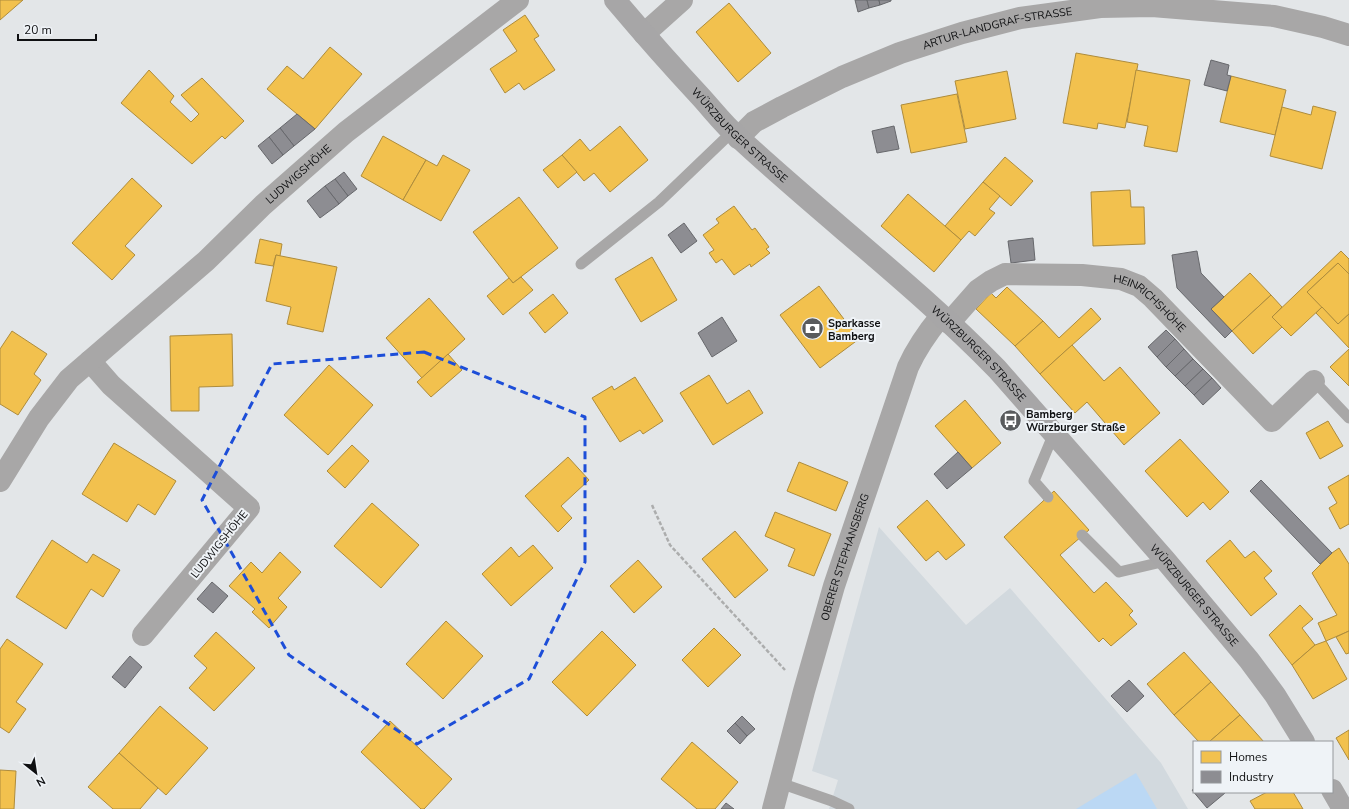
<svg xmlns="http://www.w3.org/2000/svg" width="1349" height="809" font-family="'Nunito Sans',sans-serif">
  <rect width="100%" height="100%" fill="#e3e6e8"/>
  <!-- built -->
  <polygon fill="#d2d9de" points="879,527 966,625 1010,588 1161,763 1188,809 829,809 838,780 812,771"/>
  <!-- green -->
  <polygon fill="#bbd8f4" points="1136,773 1157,809 1076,809"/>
  <!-- homes -->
  <g fill="#f2c14e" stroke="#ae8c3c">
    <polygon points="0,0 23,0 0,20"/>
    <polygon points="729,3 771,53 738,82 696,32"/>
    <polygon points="525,15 539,36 534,39 555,70 524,90 519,83 505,93 490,69 517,51 503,30"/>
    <polygon points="330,47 362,74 315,129 267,89 287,66 303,79"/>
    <polygon points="1076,53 1138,64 1125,128 1098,123 1097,129 1063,123"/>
    <polygon points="149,70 174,96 170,102 191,122 199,114 181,95 202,78 244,121 225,139 222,136 192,164 121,103"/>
    <polygon points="1136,70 1190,80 1177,152 1144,146 1148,126 1127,122"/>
    <polygon points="1007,71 1016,119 965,129 955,81"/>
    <polygon points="1231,76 1286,90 1275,135 1220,122"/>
    <polygon points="957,94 967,142 911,153 901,105"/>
    <polygon points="1313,106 1336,112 1322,169 1270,156 1282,107 1311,115"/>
    <polygon points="620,126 648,160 610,192 594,173 584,181 562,155 580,139 590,151"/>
    <polygon points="383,136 426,160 403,200 361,176"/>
    <polygon points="443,155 470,170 441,221 403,200 426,160 437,166"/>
    <polygon points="562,155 577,172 558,188 543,170"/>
    <polygon points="1005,157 1033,181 1011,206 983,182"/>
    <polygon points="132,178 162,206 125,246 135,255 112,280 72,243"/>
    <polygon points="983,182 1000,196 989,209 995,213 975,236 969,231 961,240 945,226"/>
    <polygon points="1130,190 1131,207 1144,207 1145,244 1093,246 1091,192"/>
    <polygon points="908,194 961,240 934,272 881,226"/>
    <polygon points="519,197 558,248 513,283 473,232"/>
    <polygon points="734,206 752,230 755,228 769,247 766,249 770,253 751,267 750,264 734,275 722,259 716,263 709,253 714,250 703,235 719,223 716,219"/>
    <polygon points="260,239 282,244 280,256 276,255 273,266 255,263"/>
    <polygon points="1341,251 1349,259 1349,274 1338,263 1307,292 1322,307 1291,336 1272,317"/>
    <polygon points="276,255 337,267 323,332 287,324 291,307 266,301"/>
    <polygon points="652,257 677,300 641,322 615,279"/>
    <polygon points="1338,263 1349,274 1349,314 1338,324 1307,292"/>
    <polygon points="1250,273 1271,295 1232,331 1211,309"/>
    <polygon points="521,277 533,290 503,315 487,296 509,278 513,283"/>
    <polygon points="819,286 859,339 820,368 780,315"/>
    <polygon points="1007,287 1043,321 1015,346 976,309 991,293 996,298"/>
    <polygon points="553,294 568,313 545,333 529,313"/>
    <polygon points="1271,295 1282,307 1272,317 1282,327 1253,354 1232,331"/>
    <polygon points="429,298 465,339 422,378 386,338"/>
    <polygon points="1322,307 1338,324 1349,314 1349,348 1316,313"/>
    <polygon points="1091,308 1101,319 1040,374 1015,346 1043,321 1059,338"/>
    <polygon points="12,331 47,354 34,374 41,380 18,415 0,404 0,349"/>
    <polygon points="232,334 233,386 199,387 199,411 171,411 170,336"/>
    <polygon points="1072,345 1104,381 1120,367 1160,413 1124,445 1087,402 1075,413 1040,374"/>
    <polygon points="1349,349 1349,386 1330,367"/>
    <polygon points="448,354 462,370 431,397 417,382"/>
    <polygon points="329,365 373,405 328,455 284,415"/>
    <polygon points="709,375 727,404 749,390 763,413 713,445 680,393"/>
    <polygon points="635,377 663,421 643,434 640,430 620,442 592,398 612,386 614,390"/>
    <polygon points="965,400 1001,443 972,468 935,426"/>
    <polygon points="1328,421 1343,446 1320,459 1306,433"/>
    <polygon points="1180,439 1229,492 1210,510 1203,502 1187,517 1145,471"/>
    <polygon points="114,443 176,481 155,515 138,504 127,522 82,494"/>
    <polygon points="352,445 369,461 345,488 327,471"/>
    <polygon points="568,457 589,480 561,506 572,518 558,532 525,496"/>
    <polygon points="799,462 848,482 836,511 787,491"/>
    <polygon points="1349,475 1349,524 1340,529 1329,508 1337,503 1328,487"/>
    <polygon points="1054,491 1089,530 1060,555 1094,593 1106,582 1133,611 1129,615 1137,624 1111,646 1103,638 1099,642 1004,537"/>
    <polygon points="927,500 965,545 946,560 938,551 926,561 897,527"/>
    <polygon points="372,503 419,545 381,588 334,546"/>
    <polygon points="775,512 831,534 814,576 788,566 795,549 765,536"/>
    <polygon points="735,531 768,570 735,598 702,559"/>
    <polygon points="52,540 87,563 93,554 120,570 103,597 91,589 66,629 16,597"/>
    <polygon points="1230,540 1245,558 1254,551 1272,571 1264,578 1277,594 1251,616 1206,561"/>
    <polygon points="533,545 553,568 511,606 482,574 511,547 519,557"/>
    <polygon points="1339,548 1349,564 1349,631 1326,641 1318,623 1337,615 1312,573 1332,553"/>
    <polygon points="280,552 301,572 278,598 287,607 269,628 252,612 255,609 229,586 251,562 262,573"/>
    <polygon points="638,560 662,587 634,613 610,586"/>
    <polygon points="1300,605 1313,619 1302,628 1315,645 1292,665 1269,635"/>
    <polygon points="446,621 483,656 443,699 406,664"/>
    <polygon points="714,628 741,655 708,687 682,660"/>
    <polygon points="602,631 636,665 587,716 552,682"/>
    <polygon points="1349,631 1349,653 1346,654 1336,637"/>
    <polygon points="216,632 255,668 214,711 189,688 207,668 194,656"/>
    <polygon points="7,639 43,664 16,702 26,709 9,733 0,727 0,649"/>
    <polygon points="1326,641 1347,679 1313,699 1292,665 1315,645"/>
    <polygon points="1184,652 1211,682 1174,715 1147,684"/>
    <polygon points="1211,682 1240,715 1209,742 1199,742 1174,715"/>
    <polygon points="160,706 208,748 166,795 119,753"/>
    <polygon points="1240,715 1264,742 1209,742"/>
    <polygon points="390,721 452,779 424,809 421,809 361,752"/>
    <polygon points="1349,730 1349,760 1336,738"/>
    <polygon points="692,742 738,782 715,809 697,809 661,779"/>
    <polygon points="119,753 158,788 140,809 113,809 88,787"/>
    <polygon points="0,770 16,771 14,809 0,809"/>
    <polygon points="1267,792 1293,792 1303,809 1255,809 1250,801"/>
  </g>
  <!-- industry -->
  <g fill="#8d8d92" stroke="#67686c">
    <polygon points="855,0 867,0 869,8 858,12"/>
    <polygon points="867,0 879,0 880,5 869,8"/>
    <polygon points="879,0 891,0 891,1 880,5"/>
    <polygon points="1211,60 1229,65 1227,75 1231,76 1227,91 1204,85"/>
    <polygon points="297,114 315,129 294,146 280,128"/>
    <polygon points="894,126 899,149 877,153 872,131"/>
    <polygon points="280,128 294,146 283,155 269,137"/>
    <polygon points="269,137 283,155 272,164 258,146"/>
    <polygon points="344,172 357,189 348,196 335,179"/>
    <polygon points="335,179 348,196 339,204 325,186"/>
    <polygon points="325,186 339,204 320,218 307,201"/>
    <polygon points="684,223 697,241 681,253 668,235"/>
    <polygon points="1033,238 1035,260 1011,263 1008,241"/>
    <polygon points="1197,251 1201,273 1224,297 1211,309 1232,331 1225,338 1177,288 1172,255"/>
    <polygon points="722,317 737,341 712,357 698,333"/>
    <polygon points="1166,330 1175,339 1157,357 1148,347"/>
    <polygon points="1175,339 1184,349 1166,367 1157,357"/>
    <polygon points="1184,349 1193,359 1175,376 1166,367"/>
    <polygon points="1193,359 1203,369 1185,386 1175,376"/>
    <polygon points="1203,369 1212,378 1194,395 1185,386"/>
    <polygon points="1212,378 1221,388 1203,405 1194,395"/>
    <polygon points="958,452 972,468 947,489 934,474"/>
    <polygon points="1261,480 1332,553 1320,564 1250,491"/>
    <polygon points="212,582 228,596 213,613 197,599"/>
    <polygon points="130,656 142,667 125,688 112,677"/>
    <polygon points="1129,680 1144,696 1127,712 1111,696"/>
    <polygon points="742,716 755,729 747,736 735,723"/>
    <polygon points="735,723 747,736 740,744 727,731"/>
    <polygon points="1194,789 1194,792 1225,793 1207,808 1192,790"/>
    <polygon points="726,803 734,809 721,809"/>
  </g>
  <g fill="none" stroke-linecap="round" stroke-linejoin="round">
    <!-- path -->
    <polyline stroke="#acadad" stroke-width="2.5" stroke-dasharray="4 2" stroke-linecap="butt" points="652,505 670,545 785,670"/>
    <!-- lane -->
    <g stroke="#a8a7a7" stroke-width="11">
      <polyline points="581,264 659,202 732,132"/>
      <polyline points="1314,381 1349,418"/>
      <polyline points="1048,497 1034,481 1054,433"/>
      <polyline points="1082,535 1119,572 1166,561"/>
      <polyline points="780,783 832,801 849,809"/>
    </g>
    <!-- street -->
    <g stroke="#a8a7a7" stroke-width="22">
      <polyline points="644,34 682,0"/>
      <path id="s1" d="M 738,138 L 754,122 L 782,107 L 842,77 L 900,53 L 962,33 L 1020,18 L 1100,7 L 1152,6 L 1274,16 L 1323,27 L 1349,35"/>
      <path id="s2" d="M 949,323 L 978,290 L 991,281 L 1005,274 L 1082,275 L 1121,279 L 1139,286 L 1153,298 L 1272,421 L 1314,381"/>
      <polyline points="90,361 111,385 249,508 143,635"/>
      <path id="s3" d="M 0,481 L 39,418 L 69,379 L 206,261 L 263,205 L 346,132 L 518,0"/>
      <path id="s4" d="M 773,809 L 804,691 L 834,586 L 908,367 C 917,347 927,333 941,316"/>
    </g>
    <!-- secondary -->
    <g stroke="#a7a6a7" stroke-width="22">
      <path id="s5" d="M 615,0 C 642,32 670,64 699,95 C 712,109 724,125 738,137 C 823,216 916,286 997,369 L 1166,561 L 1249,660 L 1275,695 L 1304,742"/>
      <polyline points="1332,790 1343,809"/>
    </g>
  </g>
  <!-- marked area -->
  <path fill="none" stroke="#1d4ed8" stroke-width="3" stroke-dasharray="8 5" stroke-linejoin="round" d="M 424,352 L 585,417 L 585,562 L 529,679 L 417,744 L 289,655 L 202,500 L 272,364 Z"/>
  <!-- icons -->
  <defs>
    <symbol id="bank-disc" viewBox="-11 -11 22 22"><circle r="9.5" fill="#595b5d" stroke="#eff3f7"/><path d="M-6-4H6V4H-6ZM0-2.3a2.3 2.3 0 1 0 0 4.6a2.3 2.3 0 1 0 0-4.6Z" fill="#fff"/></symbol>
    <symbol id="bus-disc" viewBox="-11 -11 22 22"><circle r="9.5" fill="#595b5d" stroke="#eff3f7"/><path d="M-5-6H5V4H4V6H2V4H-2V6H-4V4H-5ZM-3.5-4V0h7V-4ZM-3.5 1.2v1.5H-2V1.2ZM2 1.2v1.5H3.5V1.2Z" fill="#fff"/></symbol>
  </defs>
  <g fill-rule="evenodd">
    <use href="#bank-disc" x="800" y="316" width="25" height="25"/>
    <use href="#bus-disc" x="998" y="408" width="25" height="25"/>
  </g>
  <g text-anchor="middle" stroke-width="4" stroke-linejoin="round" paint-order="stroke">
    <!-- street labels -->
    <g font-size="11" fill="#0f1012" stroke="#eff3f7">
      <text dy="4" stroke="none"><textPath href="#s1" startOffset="285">ARTUR-LANDGRAF-STRASSE</textPath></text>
      <text dy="4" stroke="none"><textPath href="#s5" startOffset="184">WÜRZBURGER STRASSE</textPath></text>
      <text dy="4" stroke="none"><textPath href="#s3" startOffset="431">LUDWIGSHÖHE</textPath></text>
      <text dy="4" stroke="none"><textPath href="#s2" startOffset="229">HEINRICHSHÖHE</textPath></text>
      <text dy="4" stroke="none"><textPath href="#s5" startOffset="508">WÜRZBURGER STRASSE</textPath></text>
      <text transform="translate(219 544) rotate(-51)" y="4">LUDWIGSHÖHE</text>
      <text dy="4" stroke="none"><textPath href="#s4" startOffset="262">OBERER STEPHANSBERG</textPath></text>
      <text dy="4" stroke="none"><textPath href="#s5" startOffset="832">WÜRZBURGER STRASSE</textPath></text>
    </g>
    <!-- poi labels -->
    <g font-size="11" font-weight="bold" fill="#0f1012" stroke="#eff3f7" text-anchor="start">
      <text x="828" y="327">Sparkasse<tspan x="828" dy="13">Bamberg</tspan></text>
      <text x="1026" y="418">Bamberg<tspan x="1026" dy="13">Würzburger Straße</tspan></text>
    </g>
  </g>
  <!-- legend -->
  <rect x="1193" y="741" width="140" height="52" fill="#eff3f7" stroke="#95989b"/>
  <rect x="1201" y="751" width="20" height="12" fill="#f2c14e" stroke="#95989b"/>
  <text x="1229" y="761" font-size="12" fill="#0f1012">Homes</text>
  <rect x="1201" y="771" width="20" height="12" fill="#8d8d92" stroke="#95989b"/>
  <text x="1229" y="781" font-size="12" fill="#0f1012">Industry</text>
  <!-- north arrow -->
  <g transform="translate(36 773) rotate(150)" stroke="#eff3f7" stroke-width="3" paint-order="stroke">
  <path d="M0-3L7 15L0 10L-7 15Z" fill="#0f1012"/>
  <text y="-6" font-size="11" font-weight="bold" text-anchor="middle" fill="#0f1012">N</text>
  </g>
  <!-- scale -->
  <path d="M18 34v6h78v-6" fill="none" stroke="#0f1012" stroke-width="2"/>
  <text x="24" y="34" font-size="12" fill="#0f1012" stroke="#eff3f7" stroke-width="3" paint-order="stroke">20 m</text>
</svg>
